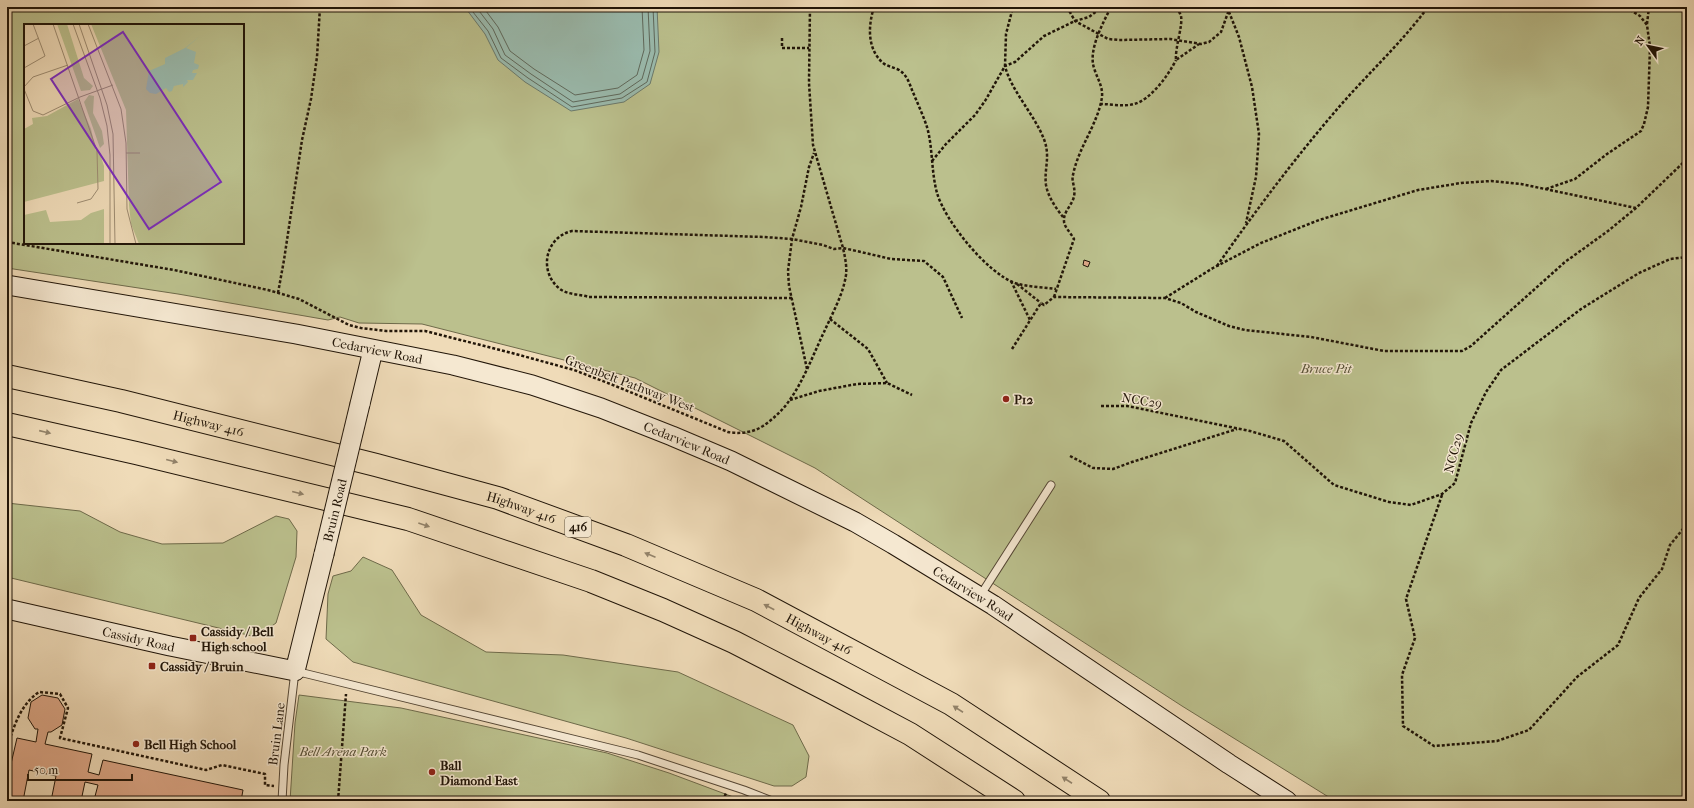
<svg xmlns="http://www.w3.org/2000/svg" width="1694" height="808" font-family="'IM FELL French Canon',serif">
  <rect width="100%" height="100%" fill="#efdbb8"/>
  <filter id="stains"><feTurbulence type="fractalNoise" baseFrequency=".005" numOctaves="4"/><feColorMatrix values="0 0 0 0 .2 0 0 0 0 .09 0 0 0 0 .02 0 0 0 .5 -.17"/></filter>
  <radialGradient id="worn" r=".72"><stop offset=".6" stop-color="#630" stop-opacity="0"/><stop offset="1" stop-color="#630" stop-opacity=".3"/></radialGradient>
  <!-- green -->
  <g fill="#bbc08d" stroke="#6e6a4a" fill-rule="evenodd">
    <path d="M 7,7 L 1687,7 L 1687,801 L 1335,801 L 1182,706 L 815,468 L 635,378 L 422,324 L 359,323 L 340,317 L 328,320 L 178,294 L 7,268 ZM 25,25 L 243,25 L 243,243 L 25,243 Z"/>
    <polygon points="7,503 80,511 120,532 162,544 223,543 276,516 289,519 297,531 296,557 276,623 256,637 7,577"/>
    <polygon points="363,557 392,570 421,615 486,652 563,655 678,672 793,725 809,756 806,777 792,786 774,786 626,738 353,662 326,639 328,594 333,576 351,571"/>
    <polygon points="299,695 401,708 607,753 669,773 744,801 290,801 295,723"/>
  </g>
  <!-- water -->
  <polygon fill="#9abbae" stroke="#6a796c" points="462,7 657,7 659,52 650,84 624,102 571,111 525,82 498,60 485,34 467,10"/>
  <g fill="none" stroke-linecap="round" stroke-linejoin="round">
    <!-- shore -->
    <g stroke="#5e685b" stroke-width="1">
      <polyline points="469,7 488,31 501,58 528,78 572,107 622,98 647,82 655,52 653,7"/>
      <polyline points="476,7 493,29 505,55 531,74 573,102 620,94 642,79 650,51 648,7"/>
      <polyline points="483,7 498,27 510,51 534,69 575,95 618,88 637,75 644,50 642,7"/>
    </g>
  </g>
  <!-- building -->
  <g fill="#dda787" stroke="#211508">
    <polygon points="1084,260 1090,262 1088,267 1083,265"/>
    <polygon points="42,695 58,698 65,709 62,725 51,732 48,732 45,744 92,754 88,772 99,775 103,760 243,790 241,801 100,801 94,800 98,785 85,782 81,801 51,801 56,776 29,770 23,801 7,801 7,781 17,738 36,742 38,729 35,729 28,718 31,702"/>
  </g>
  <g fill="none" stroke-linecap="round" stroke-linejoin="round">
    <defs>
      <g id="lane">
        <polyline points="980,596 1051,485"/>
        <polyline points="282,801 284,765 295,671 638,755 744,790 772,801"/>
      </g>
      <g id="secondary">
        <path id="s1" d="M 7,285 L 296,334 L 453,365 L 532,385 L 601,408 L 672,436 L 731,461 L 855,522 L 893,544 L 993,605 L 1229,764 L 1287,801"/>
        <polyline points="360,404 373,350"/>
        <path id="s2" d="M 7,609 L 170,646 L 295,671 L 324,554"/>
      </g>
      <g id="highway">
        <path id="s3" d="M 7,376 L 121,401 L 376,465 L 498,498 L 626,545 L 756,600 L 951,704 L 1099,801"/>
        <polyline points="7,424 136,453 408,519 591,581 663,610 734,642 831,692 910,734 1014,801"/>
      </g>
    </defs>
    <!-- lane casing -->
    <use href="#lane" stroke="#544634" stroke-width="9"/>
    <!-- secondary casing -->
    <use href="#secondary" stroke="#211508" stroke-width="21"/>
    <!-- highway casing -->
    <use href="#highway" stroke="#211508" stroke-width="24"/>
    <!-- path -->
    <g stroke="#211508" stroke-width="2.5" stroke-dasharray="3 2" stroke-linecap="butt">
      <path d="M 874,7 C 868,26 867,49 883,63 C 887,66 892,67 897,69 C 906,73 909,82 912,90 C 917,102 923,115 927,127 C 933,148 931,171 937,193 C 945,221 987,273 1015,283 C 1027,287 1043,287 1056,289"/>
      <polyline points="1067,7 1075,21 1108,39 1119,40 1170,39 1201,44 1209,42 1221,32 1230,7"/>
      <path d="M 1177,7 C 1178,10 1180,13 1181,16 C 1183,26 1175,47 1176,60 L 1199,44"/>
      <polyline points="1227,7 1239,37 1252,87 1259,134 1256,177 1246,223"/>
      <polyline points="1647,24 1649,7"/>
      <polyline points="782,38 782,48 809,48"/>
      <path d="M 1100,104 C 1111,104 1124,107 1134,104 C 1151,100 1169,74 1176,60"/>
      <polyline points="932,161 946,144 975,115 985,101 1005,66 1006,34 1013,7"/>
      <polyline points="1546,189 1575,179 1607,154 1641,131 1644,124 1648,107 1650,47 1647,25 1640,16 1632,11 1605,7"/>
      <path d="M 1063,217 C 1056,208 1048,197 1046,185 C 1044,169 1050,159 1045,142 C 1036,116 1011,91 1005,66 L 1015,62 L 1044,36 L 1075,21 L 1089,17 L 1102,7"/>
      <path d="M 7,242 L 174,270 L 268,290 L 299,299 L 349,325 L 361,328 L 386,331 L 425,331 L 512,353 L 574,370 L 608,383 L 728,432 C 739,434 752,433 763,426 C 773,419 782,411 789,401 C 804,380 813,355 824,332 C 832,314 843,295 846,275 C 847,266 845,257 843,248 L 813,145 L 809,83 L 810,7"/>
      <path d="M 1217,266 C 1254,213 1292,162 1333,114 C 1364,77 1400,45 1428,7"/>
      <polyline points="1011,281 1030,320"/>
      <polyline points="1017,284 1041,303"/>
      <polyline points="278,293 284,260 302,140 311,99 317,57 320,7"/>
      <path d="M 1054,297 L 1074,239 C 1071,233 1064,227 1064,221 C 1063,212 1073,204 1074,196 C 1076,188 1071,181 1073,175 C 1078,148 1098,124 1102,97 C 1103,86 1097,78 1094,68 C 1088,50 1103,23 1111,7"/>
      <path d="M 792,298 L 589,297 C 580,294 568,295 560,289 C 538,272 545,237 572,231 L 764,237 L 792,239 L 823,245 L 834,249 L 843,248 L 861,252 L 891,259 L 924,261 L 943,277 L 962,318"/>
      <polyline points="1165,298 1213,268 1261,243 1319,220 1418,190 1461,183 1491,181 1521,184 1636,208"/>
      <polyline points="830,319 868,349 887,383"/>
      <polyline points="1012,349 1041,303 1044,305 1054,297 1165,298 1181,303 1196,312 1229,326 1245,330 1311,337 1384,351 1462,351 1471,346 1565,262 1608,231 1636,208 1687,159"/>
      <polyline points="807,369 789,286 788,271 792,239 801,207 809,167 814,153"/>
      <polyline points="790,400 819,391 857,384 887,383 912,395"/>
      <polyline points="1101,406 1127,406 1250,431 1284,441 1334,485 1389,502 1411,505 1442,494 1455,483 1471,423 1486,392 1501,370 1581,309 1639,273 1670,259 1687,257"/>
      <polyline points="1070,456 1093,468 1113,469 1132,462 1237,429"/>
      <polyline points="1442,495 1406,599 1415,638 1402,675 1403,726 1434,746 1497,741 1529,730 1577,677 1618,645 1639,598 1662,569 1670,545 1687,524"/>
      <path d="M 7,746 C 15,725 20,705 39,692 L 60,694 L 68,708 L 60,738 L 206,770 L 222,765 L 265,774 L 265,785 L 274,786"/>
      <polyline points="338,801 346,694"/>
      <polyline points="723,801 726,793"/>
    </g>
    <!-- lane -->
    <use href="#lane" stroke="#f5e8d1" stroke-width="7"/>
    <!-- secondary -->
    <use href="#secondary" stroke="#f5e8d1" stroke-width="19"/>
    <!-- highway -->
    <use href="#highway" stroke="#efdbb8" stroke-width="22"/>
    <defs>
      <g id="secondary-bridge">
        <path id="s4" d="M 324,554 L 360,404"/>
      </g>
    </defs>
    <!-- secondary-bridge casing -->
    <use href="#secondary-bridge" stroke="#211508" stroke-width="21" stroke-linecap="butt"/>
    <!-- secondary-bridge -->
    <use href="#secondary-bridge" stroke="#f5e8d1" stroke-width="19"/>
  </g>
  <!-- one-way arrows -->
  <defs><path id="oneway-solid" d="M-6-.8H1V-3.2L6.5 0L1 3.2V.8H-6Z"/></defs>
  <g fill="#928269">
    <use href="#oneway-solid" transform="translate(45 432) rotate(13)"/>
    <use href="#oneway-solid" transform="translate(172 461) rotate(14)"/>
    <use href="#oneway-solid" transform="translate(298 493) rotate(14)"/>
    <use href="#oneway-solid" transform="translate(424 525) rotate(19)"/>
    <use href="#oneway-solid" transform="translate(650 555) rotate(-157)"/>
    <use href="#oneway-solid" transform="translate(769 607) rotate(-152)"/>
    <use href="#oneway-solid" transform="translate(958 709) rotate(-147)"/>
    <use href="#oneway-solid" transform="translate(1067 780) rotate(-147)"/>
  </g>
  <!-- markers -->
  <g fill="#8f2418" stroke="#f5e8d1" stroke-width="1.5">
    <circle cx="1006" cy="399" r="4"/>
    <rect x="189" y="634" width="8" height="8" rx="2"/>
    <rect x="148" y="662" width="8" height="8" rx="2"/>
    <circle cx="136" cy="744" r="4"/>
    <circle cx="432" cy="772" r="4"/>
  </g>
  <g text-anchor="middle" stroke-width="3" stroke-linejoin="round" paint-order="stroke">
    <!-- shield labels -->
    <rect fill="#f5e8d1" stroke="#615444" stroke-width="1" x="565" y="517" width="26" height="20" rx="3"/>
    <g font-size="12" font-weight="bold" fill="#211508">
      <text x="578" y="531">416</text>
    </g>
    <!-- street labels -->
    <g font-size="13" fill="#211508" stroke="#f5e8d1">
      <text dy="5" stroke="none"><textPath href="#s1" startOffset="376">Cedarview Road</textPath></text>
      <text transform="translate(630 383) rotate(21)" y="5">Greenbelt Pathway West</text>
      <text transform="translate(1142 400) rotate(9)" y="5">NCC29</text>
      <text dy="5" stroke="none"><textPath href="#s3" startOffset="207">Highway 416</textPath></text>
      <text dy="5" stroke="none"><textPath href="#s1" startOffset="700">Cedarview Road</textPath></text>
      <text transform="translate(1453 453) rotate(-75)" y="5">NCC29</text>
      <text dy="5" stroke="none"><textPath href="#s3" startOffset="531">Highway 416</textPath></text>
      <text dy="5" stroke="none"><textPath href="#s4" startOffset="45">Bruin Road</textPath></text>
      <text dy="5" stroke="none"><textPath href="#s1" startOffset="1024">Cedarview Road</textPath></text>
      <text dy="5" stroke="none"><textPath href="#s3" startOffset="855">Highway 416</textPath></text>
      <text dy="5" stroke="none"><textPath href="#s2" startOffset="135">Cassidy Road</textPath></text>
      <text transform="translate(276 734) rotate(-83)" y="5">Bruin Lane</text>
    </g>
    <!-- park labels -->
    <g font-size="13" font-style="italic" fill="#575137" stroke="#f5e8d1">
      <text x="1326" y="373">Bruce Pit</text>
      <text x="343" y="756">Bell Arena Park</text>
    </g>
    <!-- poi labels -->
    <g font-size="13" font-weight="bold" fill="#211508" stroke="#f5e8d1" text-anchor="start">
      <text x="1014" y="404">P12</text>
      <text x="201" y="636">Cassidy / Bell<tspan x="201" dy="15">High school</tspan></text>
      <text x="160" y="671">Cassidy / Bruin</text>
      <text x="144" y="749">Bell High School</text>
      <text x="440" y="770">Ball<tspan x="440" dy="15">Diamond East</tspan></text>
    </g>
  </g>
  <!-- overview -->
  <g transform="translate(24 24)">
    <rect width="220" height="220" fill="#efdbb8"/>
    <path d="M 33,0 L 43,0 L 60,54 L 69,62 L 66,66 L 57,67 ZM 67,0 L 220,0 L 220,220 L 115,220 L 107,200 L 105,181 L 102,86 ZM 65,71 L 70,72 L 69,89 L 78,107 L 80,120 L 76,124 L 60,78 ZM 54,75 L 67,105 L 72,127 L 75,127 L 80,142 L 80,157 L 0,178 L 0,105 L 9,100 L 8,94 L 23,92 ZM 80,185 L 80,220 L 0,220 L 0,191 L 22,186 L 26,198 L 57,196 L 67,189 Z" fill="#bbc08d"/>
    <path d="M 176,12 L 162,24 L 172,28 L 170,39 L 175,41 L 174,45 L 169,46 L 168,49 L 173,49 L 169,56 L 163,56 L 164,58 L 159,63 L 159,60 L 150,62 L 148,67 L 145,68 L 142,64 L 132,70 L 126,69 L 122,65 L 125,47 L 141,40 L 141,34 L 161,24 Z" fill="#9abbae"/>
    <path fill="none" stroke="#9d8c72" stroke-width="1" d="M 29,0 L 73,127 L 74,165 L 67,175 L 53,179M 49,0 L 76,74 L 83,102 L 86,131 L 86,220M 55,0 L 83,81 L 89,110 L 91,220M 64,0 L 97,85 L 102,119 L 103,185 L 112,220M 0,22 L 15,14M 0,44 L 21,32 L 9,0M 0,63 L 9,53 L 44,41M 0,65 L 9,87 L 19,91 L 56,73 L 89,61M 102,129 L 116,129"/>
    <path fill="#7b2cbf" fill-opacity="0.15" stroke="#7b2cbf" stroke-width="2" d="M 99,8 L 197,158 L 125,205 L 27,55 Z"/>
    <rect width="220" height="220" fill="none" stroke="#211508" stroke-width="2"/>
  </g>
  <!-- margin -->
  <rect width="1694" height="808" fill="none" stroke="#efdbb8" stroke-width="24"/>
  <rect x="8" y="8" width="1678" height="792" fill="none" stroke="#211508" stroke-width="2"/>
  <rect x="12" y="12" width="1670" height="784" fill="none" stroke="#211508"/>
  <!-- north arrow -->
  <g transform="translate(1648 46) rotate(303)" stroke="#f5e8d1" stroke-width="3" paint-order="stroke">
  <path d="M0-3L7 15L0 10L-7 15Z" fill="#211508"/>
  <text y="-6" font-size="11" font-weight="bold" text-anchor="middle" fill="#211508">N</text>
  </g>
  <!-- scale -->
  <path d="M28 774v6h104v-6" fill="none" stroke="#211508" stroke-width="2"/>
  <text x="34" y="774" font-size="12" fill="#211508" stroke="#f5e8d1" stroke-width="3" paint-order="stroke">50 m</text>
  <rect width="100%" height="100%" filter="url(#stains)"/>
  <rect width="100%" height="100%" fill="url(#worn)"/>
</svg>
